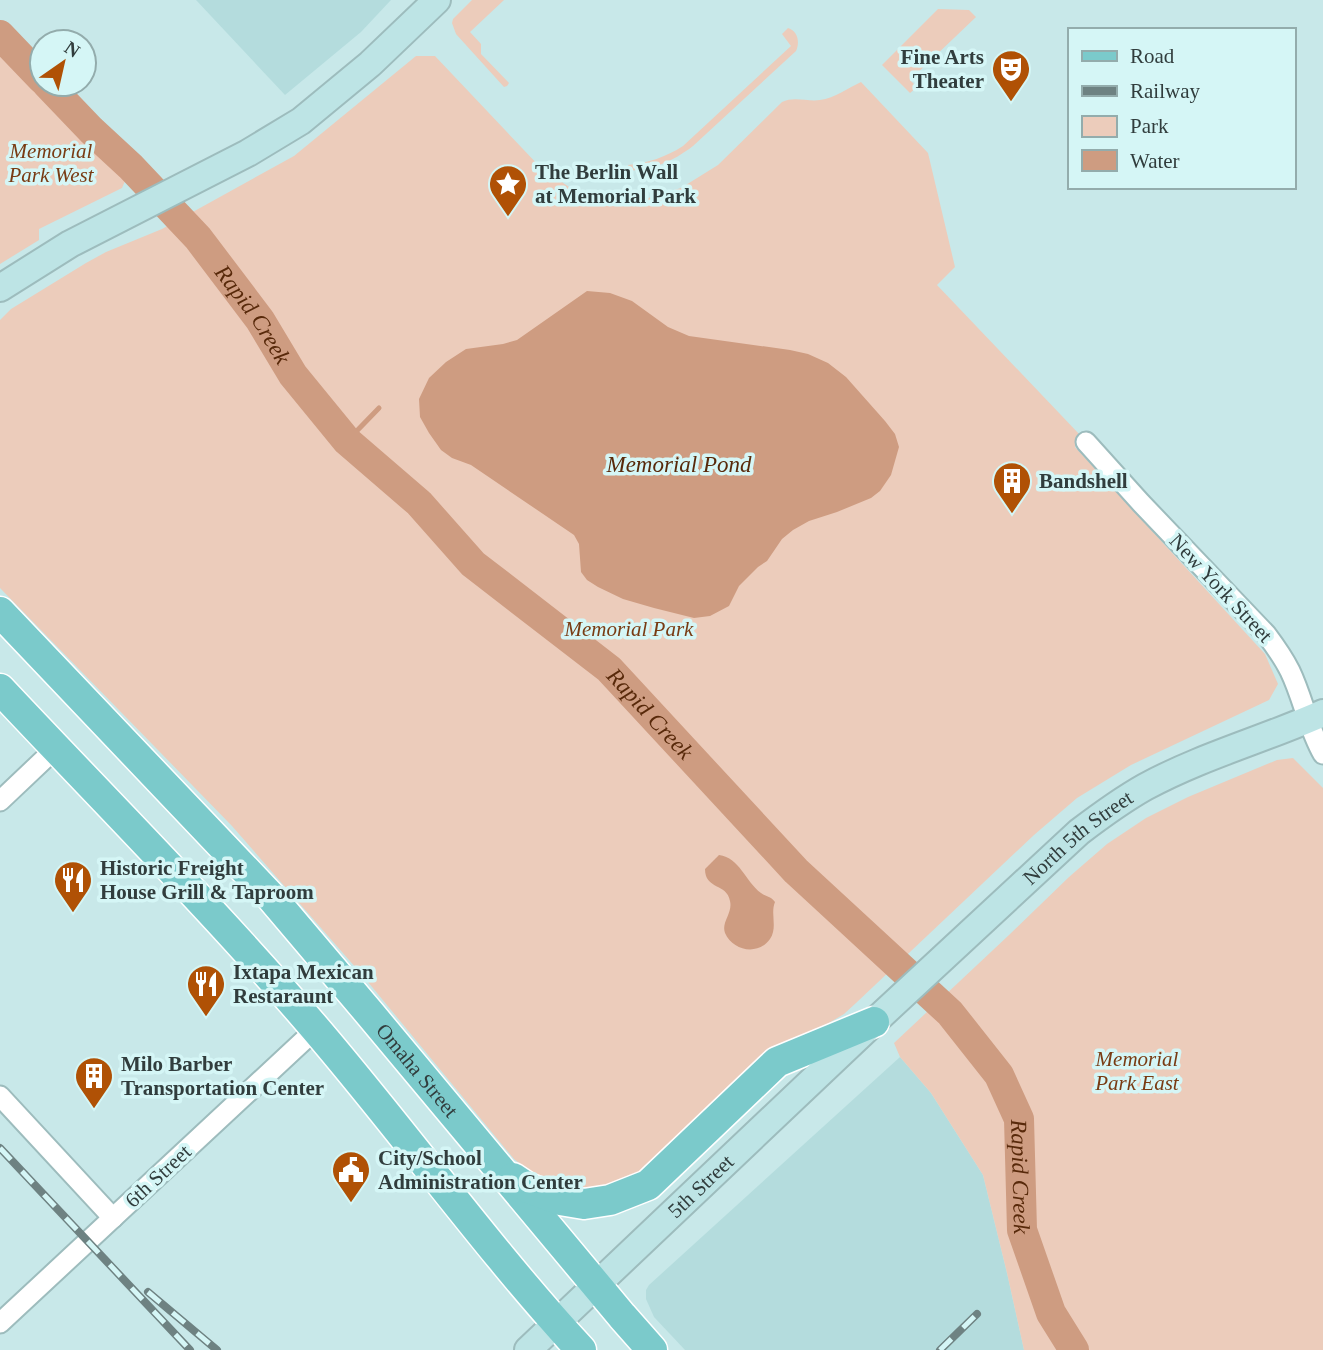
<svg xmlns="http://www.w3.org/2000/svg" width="1323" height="1350" font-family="Georgia,serif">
  <rect width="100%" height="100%" fill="#c8e8e9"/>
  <!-- built -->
  <g fill="#b4dcdd">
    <polygon points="196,0 391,0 361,32 285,95"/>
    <polygon points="900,1057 931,1093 983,1175 1007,1273 1024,1350 685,1350 654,1317 646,1299 646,1290 649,1285"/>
  </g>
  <!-- green -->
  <g fill="#ecccbb">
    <polygon points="472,0 504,0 470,32 481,44 481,54 509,83 507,86 504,87 456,34 452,23 453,19"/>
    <polygon points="938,9 969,10 976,17 910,80 917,87 910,93 882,65"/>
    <path d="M 788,28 C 798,31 800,42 796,51 L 693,146 C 672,162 654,169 628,171 L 628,165 C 648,163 666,157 683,146 L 791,46 L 782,34 Z"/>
    <polygon points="0,35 42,79 42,84 47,84 91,130 131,167 122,188 39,229 39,240 0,264"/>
    <path d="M 416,56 L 435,56 L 541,168 L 575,191 L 635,202 L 681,188 L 718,165 L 782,102 C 794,96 808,102 820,100 C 835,98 848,88 861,82 L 928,153 L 955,267 L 937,285 L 1080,435 L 1075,447 L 1265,654 L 1278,684 L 1269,700 L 1131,765 L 1077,798 L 1034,835 L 856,1003 L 844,1014 L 775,1055 L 634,1179 L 599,1191 L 584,1187 L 567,1192 L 538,1178 L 514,1159 L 363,976 L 232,826 L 0,588 L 0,320 L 11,309 L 86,263 L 106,252 L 162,229 L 294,156 Z"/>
    <polygon points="1293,758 1323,788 1323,1350 1024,1350 1007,1273 983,1175 931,1093 900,1057 894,1043 1009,935 1069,877 1107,844 1146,818 1188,797 1277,760"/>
  </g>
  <!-- water -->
  <g fill="#ce9c81">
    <polygon points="587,291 610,293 632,301 668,327 689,336 790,350 808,354 828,363 846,377 885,421 895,434 899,447 891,475 880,491 871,498 837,512 809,521 793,530 782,539 767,561 758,567 739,586 729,606 710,616 694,618 654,608 623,599 598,587 587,580 581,572 579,544 574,535 471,465 452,458 441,450 429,433 420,417 419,399 429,378 446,362 466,349 503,344 517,340"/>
    <path d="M 719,855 C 740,858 745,881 761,893 C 766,897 771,896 775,902 C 770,914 778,927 770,939 C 758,956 733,951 725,933 C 721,922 733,913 730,901 C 727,883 705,890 705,869 Z"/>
  </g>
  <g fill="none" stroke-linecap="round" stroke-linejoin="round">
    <!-- stream -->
    <polyline stroke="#ce9c81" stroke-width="5" points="347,441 379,408"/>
    <!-- river -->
    <g stroke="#ce9c81" stroke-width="30">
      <polyline points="0,35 42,79"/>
      <path id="s1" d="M 47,84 L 91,130 L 131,167 L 198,238 L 260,320 L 293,375 L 347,441 L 419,503 L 473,564 L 609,669 L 796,871 L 950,1013 L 999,1075 L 1019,1119 L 1022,1230 L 1051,1313 L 1074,1350"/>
    </g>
    <defs>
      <g id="street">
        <path d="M 1086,442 L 1141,503 L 1266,634 C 1275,646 1283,657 1290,671 C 1303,698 1308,728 1323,754"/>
        <polyline points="0,801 56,748"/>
        <polyline points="0,1096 113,1218"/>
        <polyline points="0,1323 316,1029"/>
      </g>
      <g id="secondary">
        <polyline points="0,288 70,244 248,153 301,121 370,64 437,0"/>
        <path id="s2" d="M 528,1350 L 874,1022 L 1079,832 C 1100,816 1122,800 1145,787 C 1202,756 1265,739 1323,713"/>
      </g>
      <g id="primary">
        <path id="s3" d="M 0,612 L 272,898 L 371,1015 L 622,1316 L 652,1350"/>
        <path d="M 0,689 C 105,801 214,910 314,1027 C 405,1133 486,1247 581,1350"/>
        <polyline points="513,1178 528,1188 560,1200 584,1204 610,1200 648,1185 777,1062 874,1022"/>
      </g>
    </defs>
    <!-- street casing -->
    <use href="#street" stroke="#9dbcbd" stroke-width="23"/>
    <!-- secondary casing -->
    <use href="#secondary" stroke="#9dbcbd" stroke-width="30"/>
    <!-- primary casing -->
    <use href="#primary" stroke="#fff" stroke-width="33"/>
    <!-- street -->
    <use href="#street" stroke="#fff" stroke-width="19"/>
    <!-- secondary -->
    <use href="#secondary" stroke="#bde4e5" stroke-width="26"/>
    <!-- primary -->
    <use href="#primary" stroke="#7bcacb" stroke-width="30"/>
    <defs>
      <g id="rail">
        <polyline points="0,1148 190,1350"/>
        <polyline points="148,1292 217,1350"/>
        <polyline points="940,1350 977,1314"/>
      </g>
    </defs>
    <!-- rail casing -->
    <use href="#rail" stroke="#6e8282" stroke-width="8"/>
    <!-- rail -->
    <use href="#rail" stroke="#d5f6f6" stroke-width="5" stroke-dasharray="16" stroke-linecap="butt"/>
  </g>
  <!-- icons -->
  <defs>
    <symbol id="theatre-pin" viewBox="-11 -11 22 30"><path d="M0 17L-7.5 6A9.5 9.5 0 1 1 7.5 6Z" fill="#b05105" stroke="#d5f6f6"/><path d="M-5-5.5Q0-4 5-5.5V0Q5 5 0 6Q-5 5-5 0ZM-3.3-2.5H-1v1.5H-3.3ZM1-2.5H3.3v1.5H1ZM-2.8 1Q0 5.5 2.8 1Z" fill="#fff"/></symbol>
    <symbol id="sight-pin" viewBox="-11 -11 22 30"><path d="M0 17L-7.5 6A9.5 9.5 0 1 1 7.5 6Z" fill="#b05105" stroke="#d5f6f6"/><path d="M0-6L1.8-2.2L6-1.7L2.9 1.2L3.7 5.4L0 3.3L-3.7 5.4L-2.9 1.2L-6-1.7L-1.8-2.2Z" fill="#fff"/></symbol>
    <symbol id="building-pin" viewBox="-11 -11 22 30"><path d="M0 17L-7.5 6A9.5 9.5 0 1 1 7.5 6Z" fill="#b05105" stroke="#d5f6f6"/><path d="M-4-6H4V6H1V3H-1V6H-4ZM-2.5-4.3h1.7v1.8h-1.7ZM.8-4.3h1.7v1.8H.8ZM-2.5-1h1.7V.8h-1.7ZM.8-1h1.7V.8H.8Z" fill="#fff"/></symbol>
    <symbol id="restaurant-pin" viewBox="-11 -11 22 30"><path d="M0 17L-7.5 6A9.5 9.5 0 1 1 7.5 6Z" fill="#b05105" stroke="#d5f6f6"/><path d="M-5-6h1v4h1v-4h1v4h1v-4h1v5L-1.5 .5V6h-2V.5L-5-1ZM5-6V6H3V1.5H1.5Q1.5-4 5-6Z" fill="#fff"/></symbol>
    <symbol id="civic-pin" viewBox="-11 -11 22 30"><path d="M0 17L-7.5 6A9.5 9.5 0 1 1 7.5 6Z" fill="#b05105" stroke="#d5f6f6"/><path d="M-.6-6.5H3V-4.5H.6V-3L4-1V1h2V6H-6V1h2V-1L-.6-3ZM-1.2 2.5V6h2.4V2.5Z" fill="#fff"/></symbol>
  </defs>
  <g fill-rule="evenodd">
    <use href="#theatre-pin" x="989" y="47" width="44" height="60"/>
    <use href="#sight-pin" x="486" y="162" width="44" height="60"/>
    <use href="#building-pin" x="990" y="459" width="44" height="60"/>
    <use href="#restaurant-pin" x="51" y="858" width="44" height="60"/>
    <use href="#restaurant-pin" x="184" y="962" width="44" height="60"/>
    <use href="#building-pin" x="72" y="1054" width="44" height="60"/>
    <use href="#civic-pin" x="329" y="1148" width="44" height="60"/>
  </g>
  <g text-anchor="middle" stroke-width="7" stroke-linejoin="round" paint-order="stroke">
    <!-- poi labels -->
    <g font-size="21" font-weight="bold" fill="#313d3d" stroke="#d5f6f6" text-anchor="start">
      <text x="984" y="64" text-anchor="end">Fine Arts<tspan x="984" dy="24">Theater</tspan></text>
      <text x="535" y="179">The Berlin Wall<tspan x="535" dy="24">at Memorial Park</tspan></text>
      <text x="1039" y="488">Bandshell</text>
      <text x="100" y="875">Historic Freight<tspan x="100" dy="24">House Grill &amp; Taproom</tspan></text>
      <text x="233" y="979">Ixtapa Mexican<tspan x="233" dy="24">Restaraunt</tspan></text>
      <text x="121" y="1071">Milo Barber<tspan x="121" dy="24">Transportation Center</tspan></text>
      <text x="378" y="1165">City/School<tspan x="378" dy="24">Administration Center</tspan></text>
    </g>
    <!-- park labels -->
    <g font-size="21" font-style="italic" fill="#793b13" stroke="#d5f6f6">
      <text x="51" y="158">Memorial<tspan x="51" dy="24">Park West</tspan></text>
      <text x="629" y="636">Memorial Park</text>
      <text x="1137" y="1066">Memorial<tspan x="1137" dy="24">Park East</tspan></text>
    </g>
    <!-- street labels -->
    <g font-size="21" fill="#313d3d" stroke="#d5f6f6">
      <text transform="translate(1221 588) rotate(47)" y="7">New York Street</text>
      <text dy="7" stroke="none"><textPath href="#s2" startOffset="752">North 5th Street</textPath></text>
      <text dy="7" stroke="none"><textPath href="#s3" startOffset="620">Omaha Street</textPath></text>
      <text transform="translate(158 1176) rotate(-43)" y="7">6th Street</text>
      <text dy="7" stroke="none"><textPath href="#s2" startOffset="238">5th Street</textPath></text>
    </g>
    <!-- water labels -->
    <g font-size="23" font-style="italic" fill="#58290a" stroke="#d5f6f6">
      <text dy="8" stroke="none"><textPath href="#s1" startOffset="310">Rapid Creek</textPath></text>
      <text x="679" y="472">Memorial Pond</text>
      <text dy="8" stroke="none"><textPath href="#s1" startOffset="877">Rapid Creek</textPath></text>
      <text dy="8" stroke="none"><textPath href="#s1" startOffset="1486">Rapid Creek</textPath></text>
    </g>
  </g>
  <!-- legend -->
  <rect x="1068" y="28" width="228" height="161" fill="#d5f6f6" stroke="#93acac" stroke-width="2"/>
  <rect x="1082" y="51" width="35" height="10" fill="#7bcacb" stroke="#93acac" stroke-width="2"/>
  <text x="1130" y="63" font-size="21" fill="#313d3d">Road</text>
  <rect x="1082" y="86" width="35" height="10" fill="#6e8282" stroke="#93acac" stroke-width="2"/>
  <text x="1130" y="98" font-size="21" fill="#313d3d">Railway</text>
  <rect x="1082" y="116" width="35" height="21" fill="#ecccbb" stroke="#93acac" stroke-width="2"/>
  <text x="1130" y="133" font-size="21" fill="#313d3d">Park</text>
  <rect x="1082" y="150" width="35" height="21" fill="#ce9c81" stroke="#93acac" stroke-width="2"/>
  <text x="1130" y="168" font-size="21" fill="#313d3d">Water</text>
  <!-- north arrow -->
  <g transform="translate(63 63) rotate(34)"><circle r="33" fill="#d5f6f6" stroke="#93acac" stroke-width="2"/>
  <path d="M0-5L12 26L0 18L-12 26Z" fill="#b05105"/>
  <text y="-10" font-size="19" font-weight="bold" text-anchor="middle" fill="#313d3d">N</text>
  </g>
</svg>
